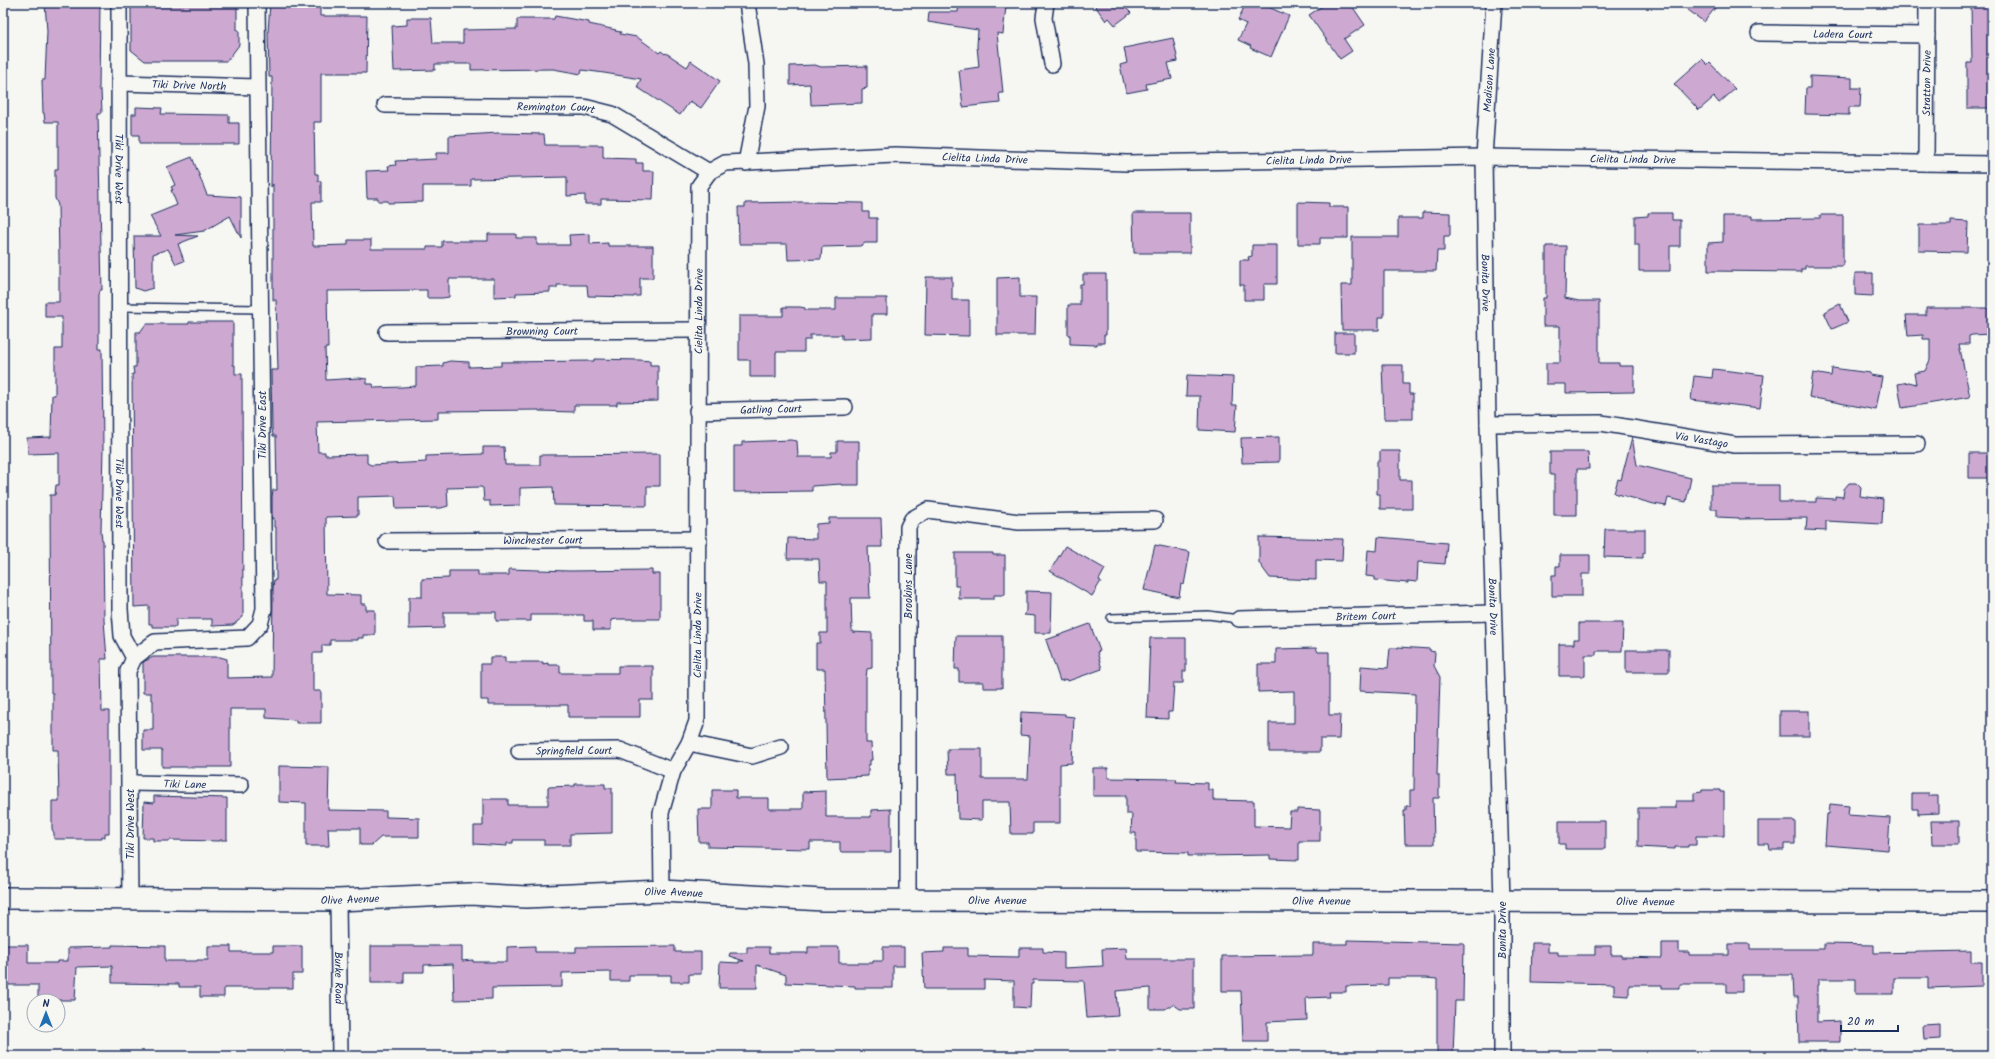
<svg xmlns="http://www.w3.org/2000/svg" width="1995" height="1059" font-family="Kalam,sans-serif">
  <rect width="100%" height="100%" fill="#f6f6f2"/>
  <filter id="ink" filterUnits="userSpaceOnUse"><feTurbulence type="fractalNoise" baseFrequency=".025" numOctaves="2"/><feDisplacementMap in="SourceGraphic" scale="8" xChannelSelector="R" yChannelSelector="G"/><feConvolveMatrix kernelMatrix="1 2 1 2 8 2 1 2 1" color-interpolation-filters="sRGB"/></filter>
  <g filter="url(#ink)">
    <!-- building -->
    <g fill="#cda9d2" stroke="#1b2f5e">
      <polygon points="45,3 100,3 99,90 101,90 102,113 98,113 102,290 100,290 99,295 99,349 102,349 103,448 101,531 102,540 103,540 104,620 107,659 101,659 102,711 109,711 109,833 105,833 105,837 102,837 102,839 54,839 54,833 52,829 52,801 59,801 58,750 53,750 53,693 51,693 50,495 55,495 56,485 59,485 59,453 28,454 27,438 51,437 52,395 55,395 55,349 62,349 62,317 45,317 45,302 59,302 59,258 58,205 55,198 55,169 58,169 58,122 45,122 44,113 43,113 42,80 45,80 47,31"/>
      <polygon points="131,3 237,3 237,30 239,30 239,45 227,61 145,61 131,50"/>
      <polygon points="270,3 320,3 320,16 367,16 366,73 321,73 321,122 314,122 315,174 318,174 318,181 321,181 321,202 312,202 313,246 348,245 348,240 371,240 371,249 427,249 427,247 442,247 442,241 488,241 488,234 516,234 516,238 537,238 537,245 570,245 569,235 590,234 590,244 608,243 608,246 653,246 653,278 640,278 640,296 634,296 634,297 588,296 587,285 557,285 557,288 550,288 550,292 516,293 516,296 494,297 494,279 449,279 449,297 442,298 427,298 427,290 327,291 328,348 325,348 326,380 359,378 367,379 367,384 373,384 374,388 403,387 416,386 416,367 443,366 443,363 450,361 469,362 469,367 501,366 501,362 594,361 594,359 640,360 650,361 650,365 658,365 658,401 617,402 617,405 574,405 574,412 539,411 539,410 438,411 438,419 317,422 318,452 325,452 325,455 367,454 367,463 371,465 426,462 426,456 483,454 483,447 504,447 505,465 540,465 540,455 660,454 660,486 647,486 647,506 554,505 553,487 520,488 520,505 490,506 490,501 484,501 483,488 481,487 447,488 448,506 441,508 396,509 395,496 358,497 358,516 326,517 327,594 361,595 361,604 366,604 366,610 375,610 375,635 363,635 363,638 358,638 358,640 330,640 330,645 322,645 322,653 313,653 313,691 321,691 321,723 296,723 296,720 266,718 266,709 230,709 230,767 162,767 162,750 143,750 143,730 153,730 153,700 151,700 151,693 143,693 143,662 153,657 220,657 227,659 227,678 272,677 273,588 274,580 276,580 276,527 274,527 274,518 272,519 272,497 273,490 277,490 276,436 273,436 272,428 271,370 278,370 276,300 273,300 273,184 271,187 272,77 269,77 268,32"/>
      <polygon points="959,3 1002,3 1001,6 1006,6 1003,34 997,33 1003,93 999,93 1000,103 963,107 959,70 979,67 977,46 978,30 928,22 929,12 958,12"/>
      <polygon points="1093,3 1130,3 1125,7 1131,13 1115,25 1109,18 1106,21"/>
      <polygon points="1246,3 1259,3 1289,16 1271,57 1250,48 1251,46 1238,40 1246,24 1238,20"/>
      <polygon points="1327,3 1350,3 1365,25 1344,39 1352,51 1340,59 1309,15"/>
      <polygon points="1679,3 1719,3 1704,22"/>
      <polygon points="1971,3 1992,3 1992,108 1967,108 1967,63 1972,63"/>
      <polygon points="555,16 589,22 589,24 616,30 615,31 621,32 620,34 637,37 659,53 661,51 665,54 666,53 687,67 691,61 720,81 701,108 690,101 680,115 637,87 641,79 604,73 582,70 581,74 553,69 471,70 471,64 435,64 435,70 394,71 392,26 407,25 407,18 431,18 433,43 463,43 463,30 517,29 517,19 554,19"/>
      <polygon points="1173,38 1178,61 1168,63 1172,79 1146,84 1147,89 1126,93 1120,65 1127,63 1124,48"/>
      <polygon points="1702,59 1708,65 1710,63 1735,89 1719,103 1714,97 1699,110 1674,84"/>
      <polygon points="815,65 821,67 867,66 867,88 862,89 862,103 811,105 810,84 790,85 790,66"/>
      <polygon points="1810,76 1852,78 1852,88 1861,88 1860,107 1849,107 1849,115 1805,114 1806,88 1810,88"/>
      <polygon points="136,107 162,108 161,114 229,115 229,123 239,123 239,144 139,144 139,135 132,135 132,114 136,114"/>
      <polygon points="498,133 544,134 545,145 603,145 603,158 636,159 636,163 643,163 643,171 654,171 653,200 601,199 601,204 585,204 585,195 567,196 567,177 471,179 471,186 423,186 423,202 388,203 388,201 378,201 378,198 367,198 366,171 389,170 388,166 396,165 395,161 436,159 436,153 449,153 449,136"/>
      <polygon points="192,157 207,195 241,197 241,238 230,216 204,231 175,235 198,236 178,244 184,261 176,264 168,249 153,254 153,288 143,291 135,288 134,236 161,236 150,216 177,205 171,190 173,190 171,187 175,185 167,167"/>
      <polygon points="801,202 863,203 863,212 869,212 869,218 877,218 877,243 865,243 860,246 822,247 821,259 788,260 787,244 739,244 738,207 745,207 745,203"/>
      <polygon points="1298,202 1329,203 1329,207 1348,207 1348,238 1320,238 1320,244 1298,244"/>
      <polygon points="1423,212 1450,213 1450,236 1444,236 1444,251 1437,251 1436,271 1384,271 1384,317 1379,317 1379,330 1342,330 1341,285 1352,285 1352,237 1398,237 1398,218 1423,218"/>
      <polygon points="1133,213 1190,213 1190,253 1134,253"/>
      <polygon points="1648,213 1672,213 1672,220 1680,220 1680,246 1670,246 1670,271 1639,271 1639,245 1635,245 1635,217 1648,216"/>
      <polygon points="1820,215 1843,215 1843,266 1805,266 1805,269 1801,269 1801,272 1708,271 1708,243 1723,242 1723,216 1752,216 1752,219 1820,218"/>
      <polygon points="1951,221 1968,222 1967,252 1919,251 1919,225 1951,225"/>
      <polygon points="1252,245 1277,245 1277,284 1264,284 1264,300 1244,300 1244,285 1240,285 1240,260 1249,260 1248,257 1252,256"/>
      <polygon points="1546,246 1566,246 1565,298 1579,301 1599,301 1599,363 1619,363 1619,366 1634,366 1634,392 1566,393 1566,384 1546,384 1546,363 1560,363 1560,326 1543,326 1543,298 1546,298"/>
      <polygon points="1855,273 1873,273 1873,296 1855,295"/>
      <polygon points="1083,274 1106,274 1106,335 1104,335 1104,343 1097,343 1097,345 1070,344 1070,335 1068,335 1068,305 1080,305 1080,284 1083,284"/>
      <polygon points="926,277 952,277 952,300 969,300 969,336 925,335"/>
      <polygon points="1020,277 1020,297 1036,297 1035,335 997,335 997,278"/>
      <polygon points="836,298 887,298 887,314 872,314 872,338 842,339 842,335 810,335 810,340 804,340 804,352 776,352 776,377 750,377 750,360 739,360 739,316 783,316 783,307 800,307 805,308 805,310 836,310"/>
      <polygon points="1840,304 1848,322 1832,329 1824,312"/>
      <polygon points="1926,308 1992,308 1992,334 1972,335 1969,336 1969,344 1959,344 1970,397 1902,408 1898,384 1909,382 1916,384 1914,373 1925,371 1930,360 1930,339 1923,339 1923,335 1908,336 1906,315 1926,315"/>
      <polygon points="189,322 233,322 233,365 235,365 235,374 242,374 243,617 233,625 212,626 212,619 176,619 176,627 152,627 152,624 149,624 149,606 134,607 132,374 134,374 133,367 136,367 136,332 140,332 146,324 189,324"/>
      <rect x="1335" y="333" width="19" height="20"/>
      <polygon points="1382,365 1403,365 1403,384 1409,384 1409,394 1413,394 1413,419 1384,419"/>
      <polygon points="1832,368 1870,373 1870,375 1882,377 1876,410 1809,397 1813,373 1831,376"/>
      <polygon points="1713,369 1764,375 1760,408 1691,400 1694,376 1712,378"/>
      <polygon points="1187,375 1233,377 1232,405 1237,405 1235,432 1199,430 1200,396 1186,396"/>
      <polygon points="1279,437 1279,462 1242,463 1241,438"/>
      <polygon points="1632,437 1637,465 1691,478 1686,502 1668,498 1666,506 1654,504 1614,493 1618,479 1621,480"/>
      <polygon points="791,440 797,441 798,457 831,457 831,452 837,452 837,441 859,441 859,485 841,485 841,484 812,486 812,491 734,492 734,446 742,446 742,442"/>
      <polygon points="1380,451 1400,451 1400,480 1412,480 1412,509 1380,509 1380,494 1377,494 1377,461 1380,461"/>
      <polygon points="1550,452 1588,452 1589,469 1577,469 1577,515 1554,515 1554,475 1550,475"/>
      <polygon points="1969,453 1990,453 1990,458 1992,458 1992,478 1969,478"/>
      <polygon points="1849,483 1856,483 1861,488 1860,496 1883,499 1882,524 1826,521 1826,531 1806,530 1807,518 1739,519 1739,518 1717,517 1717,509 1711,509 1711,485 1779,485 1779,502 1816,502 1816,498 1835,499 1835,496 1843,497 1844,489"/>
      <polygon points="829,518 881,518 882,547 868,547 870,598 851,598 852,632 872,633 872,668 867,669 866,678 866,743 871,743 872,760 870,760 870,765 868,765 868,776 827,778 825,669 816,669 816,643 820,643 820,633 827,633 827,581 820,581 819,559 787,559 788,538 816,539 816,524 829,523"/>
      <polygon points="1605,529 1645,529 1645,553 1643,553 1643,558 1604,557"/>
      <polygon points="1259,537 1343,539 1342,561 1316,560 1316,580 1270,578 1259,563"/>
      <polygon points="1378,537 1447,543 1445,564 1418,562 1417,582 1408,581 1408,583 1375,580 1375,577 1366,576 1368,550 1377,551"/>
      <polygon points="1155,545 1190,552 1184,585 1181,584 1179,597 1144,590"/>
      <polygon points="1065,546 1105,569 1099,580 1101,581 1092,596 1050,571"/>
      <polygon points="955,553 993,553 993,555 1005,555 1005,595 994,595 994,599 959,599 959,586 955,586"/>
      <polygon points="1560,555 1590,555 1590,574 1582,574 1582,596 1552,596 1552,575 1556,575 1556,566 1560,566"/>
      <polygon points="509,569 569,571 652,570 652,574 660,574 660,619 618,619 611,620 611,630 593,630 593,621 584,621 584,615 531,615 531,621 496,621 496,612 444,612 444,628 409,629 409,597 422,597 422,579 449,578 449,571 478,571 478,575 509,575"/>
      <polygon points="1026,591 1052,592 1051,633 1035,633 1035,616 1024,615 1026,611"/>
      <polygon points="1579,623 1623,623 1622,651 1596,651 1596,655 1585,655 1585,676 1559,676 1559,644 1574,644 1574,639 1579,639"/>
      <polygon points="1090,624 1100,651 1097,652 1102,669 1068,681 1067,679 1060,681 1046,640"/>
      <polygon points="956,636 1002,636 1002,688 983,688 983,682 959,682 959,669 955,669"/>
      <polygon points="1150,638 1186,638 1186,671 1183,671 1183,683 1174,683 1172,712 1168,712 1168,719 1147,718"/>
      <polygon points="1398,647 1430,649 1430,651 1435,652 1434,666 1440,677 1437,775 1439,775 1439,798 1433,798 1434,844 1405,844 1404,810 1406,810 1406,806 1410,806 1410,790 1414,790 1415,694 1360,691 1361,666 1388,668 1390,648 1398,648"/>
      <polygon points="1316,648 1318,652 1329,652 1329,715 1340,715 1339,739 1320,739 1320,752 1269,752 1269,723 1294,723 1294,691 1258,692 1258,664 1276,664 1276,649"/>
      <rect x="1626" y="650" width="43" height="22"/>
      <polygon points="490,657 505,657 505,662 543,662 543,664 548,663 548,665 560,665 560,673 618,673 618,666 653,666 653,700 640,700 640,717 568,717 568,705 488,705 488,700 481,700 481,664 490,664"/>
      <rect x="1780" y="711" width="29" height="25"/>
      <polygon points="1021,712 1065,714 1065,716 1074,717 1072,763 1060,764 1060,823 1033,823 1033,834 1011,834 1010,802 982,802 982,820 958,819 957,774 948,774 947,749 982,749 982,779 1028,779 1030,736 1020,735"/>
      <polygon points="279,766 329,767 328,810 386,811 386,817 419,818 419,837 381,837 372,845 360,845 360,828 328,828 329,846 306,846 306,803 279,802"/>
      <polygon points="1093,768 1108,768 1108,778 1177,779 1176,782 1208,783 1208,790 1213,790 1213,800 1254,801 1254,826 1289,827 1290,812 1297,812 1297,809 1320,810 1320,841 1299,841 1299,860 1270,859 1270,855 1203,856 1188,856 1188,853 1136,852 1136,833 1131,833 1132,814 1126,814 1126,796 1093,796"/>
      <polygon points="575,784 605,784 605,788 612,788 612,833 570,834 570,845 544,845 544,840 513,840 513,843 507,843 507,846 474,844 474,826 483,826 483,799 508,799 508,805 548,805 548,787 575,786"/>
      <polygon points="712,790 736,790 736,798 769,798 769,809 803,809 803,792 826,791 826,817 871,817 871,810 891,809 891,852 842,852 840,851 840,842 810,842 810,849 708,847 708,842 699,842 698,809 712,809"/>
      <polygon points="1702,790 1720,790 1720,792 1724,792 1724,836 1696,836 1696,845 1688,845 1688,847 1675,847 1675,849 1638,847 1638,808 1676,808 1676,801 1694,801 1694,793 1702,792"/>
      <polygon points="1912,793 1929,793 1929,796 1938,796 1938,813 1918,814 1918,809 1912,809"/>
      <polygon points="154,796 227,798 227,840 220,840 220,841 170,840 170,841 153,841 153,838 143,838 144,802 154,803"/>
      <polygon points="1830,804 1849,806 1848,815 1890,818 1888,850 1825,845 1827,814 1829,814"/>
      <polygon points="1559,821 1605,821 1605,849 1565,849 1565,844 1559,844"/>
      <polygon points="1758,821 1795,821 1795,844 1784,844 1784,850 1770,850 1769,844 1758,844"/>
      <polygon points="1931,821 1959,821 1959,844 1932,844"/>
      <polygon points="1347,940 1464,943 1463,1001 1455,1001 1453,1056 1437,1056 1437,979 1426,978 1388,978 1388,985 1346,986 1346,992 1329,992 1330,997 1306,998 1307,1020 1267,1022 1267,1041 1243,1041 1241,991 1222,991 1222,956 1313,955 1313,944 1347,944"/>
      <polygon points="1532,943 1548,943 1548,952 1558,952 1558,955 1595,955 1595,946 1611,946 1611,955 1621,955 1621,957 1662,958 1662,943 1679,943 1679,952 1689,952 1689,955 1729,955 1729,944 1750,944 1750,949 1824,949 1824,944 1874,945 1874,953 1971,951 1971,962 1982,962 1982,986 1928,988 1928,978 1894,978 1894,994 1856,994 1856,979 1819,979 1819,985 1817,985 1817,1022 1840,1021 1840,1042 1799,1042 1798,997 1794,997 1793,975 1742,975 1742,992 1727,992 1727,984 1680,984 1680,988 1662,988 1662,985 1629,985 1629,996 1614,995 1614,984 1531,982"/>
      <polygon points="3,945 28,945 28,963 57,963 57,961 68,961 68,948 112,947 112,945 165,946 165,961 197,961 197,960 208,960 208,946 231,946 231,952 273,952 273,946 302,946 302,974 293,974 293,988 224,988 224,997 200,997 200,987 179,987 179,984 112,983 112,966 77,967 75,1000 38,1000 38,985 3,985"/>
      <polygon points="371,946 462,946 462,961 473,960 473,962 507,962 507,947 535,946 535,952 576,952 576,947 675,946 675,952 701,952 701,974 689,974 689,982 671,982 671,975 629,975 629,981 611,981 611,972 562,973 562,987 492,988 492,999 454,1000 453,964 424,965 424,972 404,972 404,983 371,983"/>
      <polygon points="747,947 769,947 769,953 808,953 808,947 839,947 839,963 873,963 873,961 883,961 883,947 904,947 904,966 893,966 893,988 855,988 855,986 786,983 786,975 757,965 757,988 719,988 720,962 739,963 739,961 744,961 729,956 730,953 747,953"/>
      <polygon points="944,948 968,948 968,956 1019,957 1019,948 1043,948 1043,952 1064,953 1064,968 1103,966 1102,949 1126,948 1127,959 1194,959 1194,1009 1180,1009 1173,1004 1165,1009 1150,1009 1150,988 1116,991 1118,1016 1087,1018 1084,981 1033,980 1033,984 1031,984 1030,1008 1014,1007 1014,981 984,980 984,989 924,989 922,953 944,952"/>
      <polygon points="1940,1024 1940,1039 1924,1040 1923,1025"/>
    </g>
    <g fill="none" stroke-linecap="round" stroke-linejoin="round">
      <defs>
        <g id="service">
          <polyline points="120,307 261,309"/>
          <polyline points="1111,618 1208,615 1239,619"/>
        </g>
        <g id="minor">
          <path id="s1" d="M 119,3 L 120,609 L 122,636 L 134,658"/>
          <polyline points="1046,3 1044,18 1052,64"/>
          <path id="s2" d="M 1494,3 L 1484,157 L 1488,424 L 1502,901 L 1502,1056"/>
          <path id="s3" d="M 1759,33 L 1927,35"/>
          <path id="s4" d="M 120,83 L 257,87"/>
          <path id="s5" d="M 385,105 L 584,107 L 612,114 L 709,172"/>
          <polyline points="746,163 757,106 756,64 747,3"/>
          <path id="s6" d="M 1926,163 L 1927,3"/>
          <path id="s7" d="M 387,332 L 697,330"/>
          <path id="s8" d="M 697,411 L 845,407"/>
          <path id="s9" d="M 1488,424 L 1601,423 L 1735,445 L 1917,444"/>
          <path id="s10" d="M 387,541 L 699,539"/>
          <path id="s11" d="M 1239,619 L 1493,613"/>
          <polyline points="689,743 752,756 781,747"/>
          <path id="s12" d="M 519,751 L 620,750 L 673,771"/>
          <path id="s13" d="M 130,783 L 241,785"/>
          <path id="s14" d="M 662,891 L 661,813 L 673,771 L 689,743 L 697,721 L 699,186 L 709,172 L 725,163 L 895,155 L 1127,163 L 1484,157 L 1992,164"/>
          <polyline points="130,899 128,671 134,658 155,642 247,638 260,624 264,609 257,3"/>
          <path id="s15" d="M 338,900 L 340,1056"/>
          <polyline points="908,900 908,527 912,519 928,510 1019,522 1155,520"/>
        </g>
        <g id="secondary">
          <path id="s16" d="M 3,898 L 338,900 L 470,894 L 526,897 L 662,891 L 823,900 L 1992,902"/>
        </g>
      </defs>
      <!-- service casing -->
      <use href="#service" stroke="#1b2f5e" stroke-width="10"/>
      <!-- minor casing -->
      <use href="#minor" stroke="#1b2f5e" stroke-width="18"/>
      <!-- secondary casing -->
      <use href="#secondary" stroke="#1b2f5e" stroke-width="24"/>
      <!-- service -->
      <use href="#service" stroke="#f6f6f2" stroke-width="7"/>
      <!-- minor -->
      <use href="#minor" stroke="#f6f6f2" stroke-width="15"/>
      <!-- secondary -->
      <use href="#secondary" stroke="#f6f6f2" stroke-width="21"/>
    </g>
  </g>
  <g text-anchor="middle" stroke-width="3" stroke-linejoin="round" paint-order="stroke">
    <!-- street labels -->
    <g font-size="11" fill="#1b2f5e" stroke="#f6f6f2">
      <text dy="4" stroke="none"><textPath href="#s3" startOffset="84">Ladera Court</textPath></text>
      <text transform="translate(1489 80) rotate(-86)" y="4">Madison Lane</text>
      <text dy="4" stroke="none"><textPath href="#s6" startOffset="80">Stratton Drive</textPath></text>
      <text dy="4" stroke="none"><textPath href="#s4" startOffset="69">Tiki Drive North</textPath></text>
      <text dy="4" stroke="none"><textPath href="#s5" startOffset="171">Remington Court</textPath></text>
      <text dy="4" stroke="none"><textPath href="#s14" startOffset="1008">Cielita Linda Drive</textPath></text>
      <text dy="4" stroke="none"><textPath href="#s14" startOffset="1656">Cielita Linda Drive</textPath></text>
      <text dy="4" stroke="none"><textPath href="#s14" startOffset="1332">Cielita Linda Drive</textPath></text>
      <text dy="4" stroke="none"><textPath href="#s1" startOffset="166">Tiki Drive West</textPath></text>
      <text dy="4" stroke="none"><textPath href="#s2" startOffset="280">Bonita Drive</textPath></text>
      <text dy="4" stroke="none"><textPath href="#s14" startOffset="587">Cielita Linda Drive</textPath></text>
      <text dy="4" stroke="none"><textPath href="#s7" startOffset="155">Browning Court</textPath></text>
      <text dy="4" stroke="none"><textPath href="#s8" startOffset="74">Gatling Court</textPath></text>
      <text transform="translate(262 425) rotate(-90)" y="4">Tiki Drive East</text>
      <text dy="4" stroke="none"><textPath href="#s9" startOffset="215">Via Vastago</textPath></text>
      <text dy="4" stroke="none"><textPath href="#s1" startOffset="490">Tiki Drive West</textPath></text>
      <text dy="4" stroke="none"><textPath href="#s10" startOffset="156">Winchester Court</textPath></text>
      <text transform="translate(908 586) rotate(-90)" y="4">Brookins Lane</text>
      <text dy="4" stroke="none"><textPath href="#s2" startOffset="604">Bonita Drive</textPath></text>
      <text dy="4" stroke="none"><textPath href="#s11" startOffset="127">Britem Court</textPath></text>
      <text dy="4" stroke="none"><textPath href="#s14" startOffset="263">Cielita Linda Drive</textPath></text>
      <text dy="4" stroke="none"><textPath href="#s12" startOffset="55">Springfield Court</textPath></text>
      <text dy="4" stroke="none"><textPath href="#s13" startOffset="55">Tiki Lane</textPath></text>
      <text transform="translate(130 824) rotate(-90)" y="4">Tiki Drive West</text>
      <text dy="4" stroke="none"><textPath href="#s16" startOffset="671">Olive Avenue</textPath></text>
      <text dy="4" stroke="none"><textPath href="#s16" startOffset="347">Olive Avenue</textPath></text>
      <text dy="4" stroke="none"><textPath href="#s16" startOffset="995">Olive Avenue</textPath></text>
      <text dy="4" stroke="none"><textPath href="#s16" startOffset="1319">Olive Avenue</textPath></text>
      <text dy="4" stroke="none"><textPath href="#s16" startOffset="1643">Olive Avenue</textPath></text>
      <text transform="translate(1502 930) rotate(-90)" y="4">Bonita Drive</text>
      <text dy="4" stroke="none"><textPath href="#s15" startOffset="78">Burke Road</textPath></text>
    </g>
  </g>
  <!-- margin -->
  <rect width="1995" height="1059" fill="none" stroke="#f6f6f2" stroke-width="16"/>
  <rect x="8" y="8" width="1979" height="1043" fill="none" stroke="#1b2f5e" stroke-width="1.5" filter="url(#ink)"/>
  <!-- north arrow -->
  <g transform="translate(46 1013)"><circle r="19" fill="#f6f6f2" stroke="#9ea6b7"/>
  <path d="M0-3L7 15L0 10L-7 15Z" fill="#1f6fb2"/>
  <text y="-6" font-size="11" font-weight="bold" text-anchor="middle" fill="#1b2f5e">N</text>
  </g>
  <!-- scale -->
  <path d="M1841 1025v6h57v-6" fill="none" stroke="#1b2f5e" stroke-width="2"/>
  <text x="1847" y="1025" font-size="12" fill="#1b2f5e" stroke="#f6f6f2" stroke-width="3" paint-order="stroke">20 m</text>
</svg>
